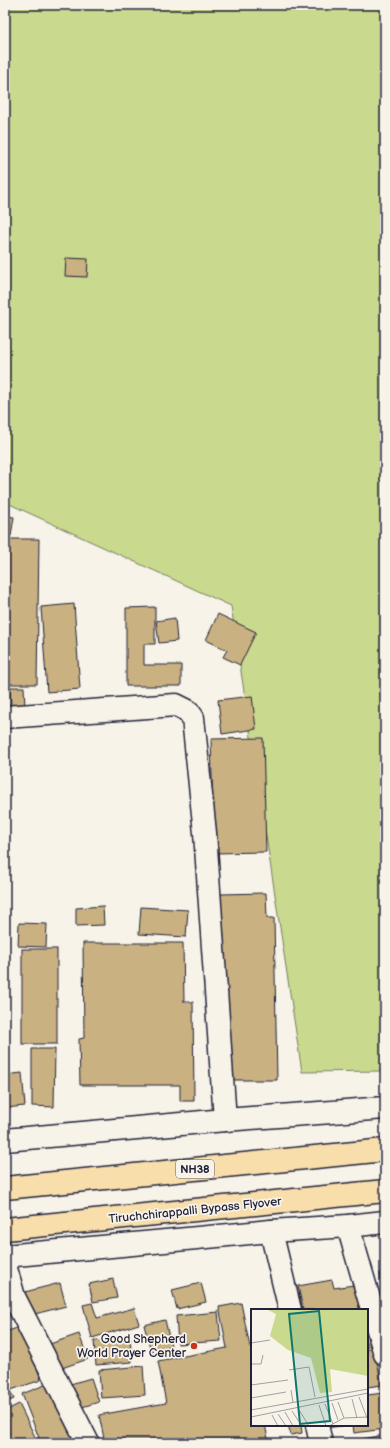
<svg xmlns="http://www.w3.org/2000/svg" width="390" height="1448" font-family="'Balsamiq Sans',sans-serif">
  <rect width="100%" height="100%" fill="#f7f3e8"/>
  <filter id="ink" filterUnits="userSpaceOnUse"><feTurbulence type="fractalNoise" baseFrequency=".025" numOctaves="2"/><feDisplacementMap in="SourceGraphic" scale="8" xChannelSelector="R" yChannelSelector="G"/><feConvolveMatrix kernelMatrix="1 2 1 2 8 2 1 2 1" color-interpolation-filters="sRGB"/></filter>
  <g filter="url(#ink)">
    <!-- green -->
    <polygon fill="#c9d98d" stroke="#767e64" points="5,5 385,5 385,1071 302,1072 231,606 5,502"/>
    <!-- building -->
    <g fill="#c9b181" stroke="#22223b">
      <polygon points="66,258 88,259 87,277 65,276"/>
      <polygon points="5,516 14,517 11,536 5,535"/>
      <polygon points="6,539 39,539 37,684 5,684"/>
      <polygon points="74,604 80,689 47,692 41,607"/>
      <polygon points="155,607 155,644 144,644 144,665 181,665 181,686 126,686 126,608"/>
      <polygon points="218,614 256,632 240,665 223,657 227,650 206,640"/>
      <polygon points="175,618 177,641 159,643 156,621"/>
      <polygon points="10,687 24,687 25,707 11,708"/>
      <polygon points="252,696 256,729 222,734 218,700"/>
      <polygon points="263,738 266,852 214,853 211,739"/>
      <polygon points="266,893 267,918 274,918 277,1080 225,1080 221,894"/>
      <polygon points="103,906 104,925 76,926 76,908"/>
      <polygon points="141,907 188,910 186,937 139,934"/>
      <polygon points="19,923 47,924 46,947 18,946"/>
      <polygon points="83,943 183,943 184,1002 193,1002 194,1101 180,1101 180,1085 80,1085 79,1039 84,1038"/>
      <rect x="22" y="949" width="35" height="95"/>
      <polygon points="32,1049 55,1049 54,1107 32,1106"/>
      <polygon points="22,1073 25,1106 5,1108 5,1075"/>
      <polygon points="385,1272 385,1318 380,1273"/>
      <polygon points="113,1279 117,1298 93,1302 89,1284"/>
      <polygon points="332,1280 334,1288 360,1284 364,1310 303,1310 298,1286"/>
      <polygon points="60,1283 66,1306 27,1316 21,1293"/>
      <polygon points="201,1283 206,1302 177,1309 172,1290"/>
      <polygon points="92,1303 97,1318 134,1308 139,1324 92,1338 83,1305"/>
      <polygon points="241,1303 252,1357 252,1425 265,1425 269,1443 105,1443 99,1415 166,1403 158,1361 227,1348 219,1307"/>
      <polygon points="218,1312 221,1341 178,1344 176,1316"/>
      <polygon points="165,1320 171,1346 151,1351 144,1325"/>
      <polygon points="23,1326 41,1380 11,1390 5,1371 5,1332"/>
      <polygon points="367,1326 370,1347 367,1348"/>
      <polygon points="79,1334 88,1359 56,1370 47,1345"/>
      <polygon points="130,1338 132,1362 96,1365 94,1341"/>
      <polygon points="374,1348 382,1385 367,1387 367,1350"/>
      <polygon points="143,1366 145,1395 101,1398 99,1370"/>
      <polygon points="91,1378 99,1402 75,1409 67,1385"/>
      <polygon points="5,1381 14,1399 5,1403"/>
      <polygon points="55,1381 78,1440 69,1443 41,1443 22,1394"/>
      <polygon points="384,1393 385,1429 354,1433 353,1425 367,1425 367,1395"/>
      <polygon points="19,1404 38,1443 10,1443 5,1432 5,1411"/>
      <polygon points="288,1425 301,1425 302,1433 291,1435"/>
      <polygon points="326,1425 349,1425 326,1428"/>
      <polygon points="385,1435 385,1443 363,1443 362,1439"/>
    </g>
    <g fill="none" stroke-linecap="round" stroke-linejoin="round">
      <defs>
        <g id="street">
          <polyline points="5,717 176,705 188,711 193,718 205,833 225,1120"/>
          <polyline points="348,1226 385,1354"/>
          <polyline points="271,1231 290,1310"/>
          <polyline points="5,1265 14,1297 88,1443"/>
          <polyline points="317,1425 321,1443"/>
        </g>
        <g id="secondary">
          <polyline points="5,1140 225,1120 385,1108"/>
          <polyline points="5,1256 271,1231 348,1226 385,1222"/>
        </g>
        <g id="highway">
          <polyline points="5,1188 385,1150"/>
          <polyline points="5,1229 385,1191"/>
        </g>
      </defs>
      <!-- street casing -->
      <use href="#street" stroke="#22223b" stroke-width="25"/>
      <!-- secondary casing -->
      <use href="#secondary" stroke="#22223b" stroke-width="25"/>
      <!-- highway casing -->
      <use href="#highway" stroke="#22223b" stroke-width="25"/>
      <!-- street -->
      <use href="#street" stroke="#f7f3e8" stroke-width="22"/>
      <!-- secondary -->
      <use href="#secondary" stroke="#f7f3e8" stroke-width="22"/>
      <!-- highway -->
      <use href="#highway" stroke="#f8deab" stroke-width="22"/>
    </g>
  </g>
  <!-- markers -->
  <circle fill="#c8321e" stroke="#f7f3e8" stroke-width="1.5" cx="194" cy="1346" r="4"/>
  <g text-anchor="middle" stroke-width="3.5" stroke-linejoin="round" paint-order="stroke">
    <!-- shield labels -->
    <rect fill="#f7f3e8" stroke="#62616f" stroke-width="1" x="176" y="1160" width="38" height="18" rx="3"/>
    <g font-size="11" font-weight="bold" fill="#22223b">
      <text x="195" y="1173">NH38</text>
    </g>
    <!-- street labels -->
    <g font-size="12" fill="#22223b" stroke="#f7f3e8">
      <text transform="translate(195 1210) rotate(-6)" y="4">Tiruchchirappalli Bypass Flyover</text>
    </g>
    <!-- poi labels -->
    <g font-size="12" fill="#22223b" stroke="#f7f3e8" text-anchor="end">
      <text x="186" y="1343">Good Shepherd<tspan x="186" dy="14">World Prayer Center</tspan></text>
    </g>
  </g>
  <!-- overview -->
  <g transform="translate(251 1309)">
    <rect width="117" height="117" fill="#f7f3e8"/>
    <path d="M 15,0 L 117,0 L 117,67 L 79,60 L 81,83 L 69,84 L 60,49 L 37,41 L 19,27 L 25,5 Z" fill="#c9d98d"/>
    <path fill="none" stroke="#a29fa3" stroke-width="1" d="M 0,34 L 19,31M 0,55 L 10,55 L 12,46M 38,61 L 58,58 L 64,88M 0,76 L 37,71M 40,81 L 42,93M 108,88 L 116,109M 0,89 L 35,83M 101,90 L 106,109M 87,93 L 93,109M 81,94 L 87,111M 74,95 L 82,115M 68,96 L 75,117M 0,101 L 117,80M 48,101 L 58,117M 41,102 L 51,117M 34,103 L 42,117M 27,105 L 35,117M 21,106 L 27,117M 0,108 L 117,84M 78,117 L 93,109 L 117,108"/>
    <path fill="#0f766e" fill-opacity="0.15" stroke="#0f766e" stroke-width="2" d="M 68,2 L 79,112 L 49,115 L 38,5 Z"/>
    <rect width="117" height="117" fill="none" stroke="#22223b" stroke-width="2"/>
  </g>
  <!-- margin -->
  <rect width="390" height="1448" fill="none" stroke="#f7f3e8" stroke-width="20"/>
  <rect x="10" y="10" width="370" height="1428" fill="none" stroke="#22223b" stroke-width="1.5" filter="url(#ink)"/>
</svg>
